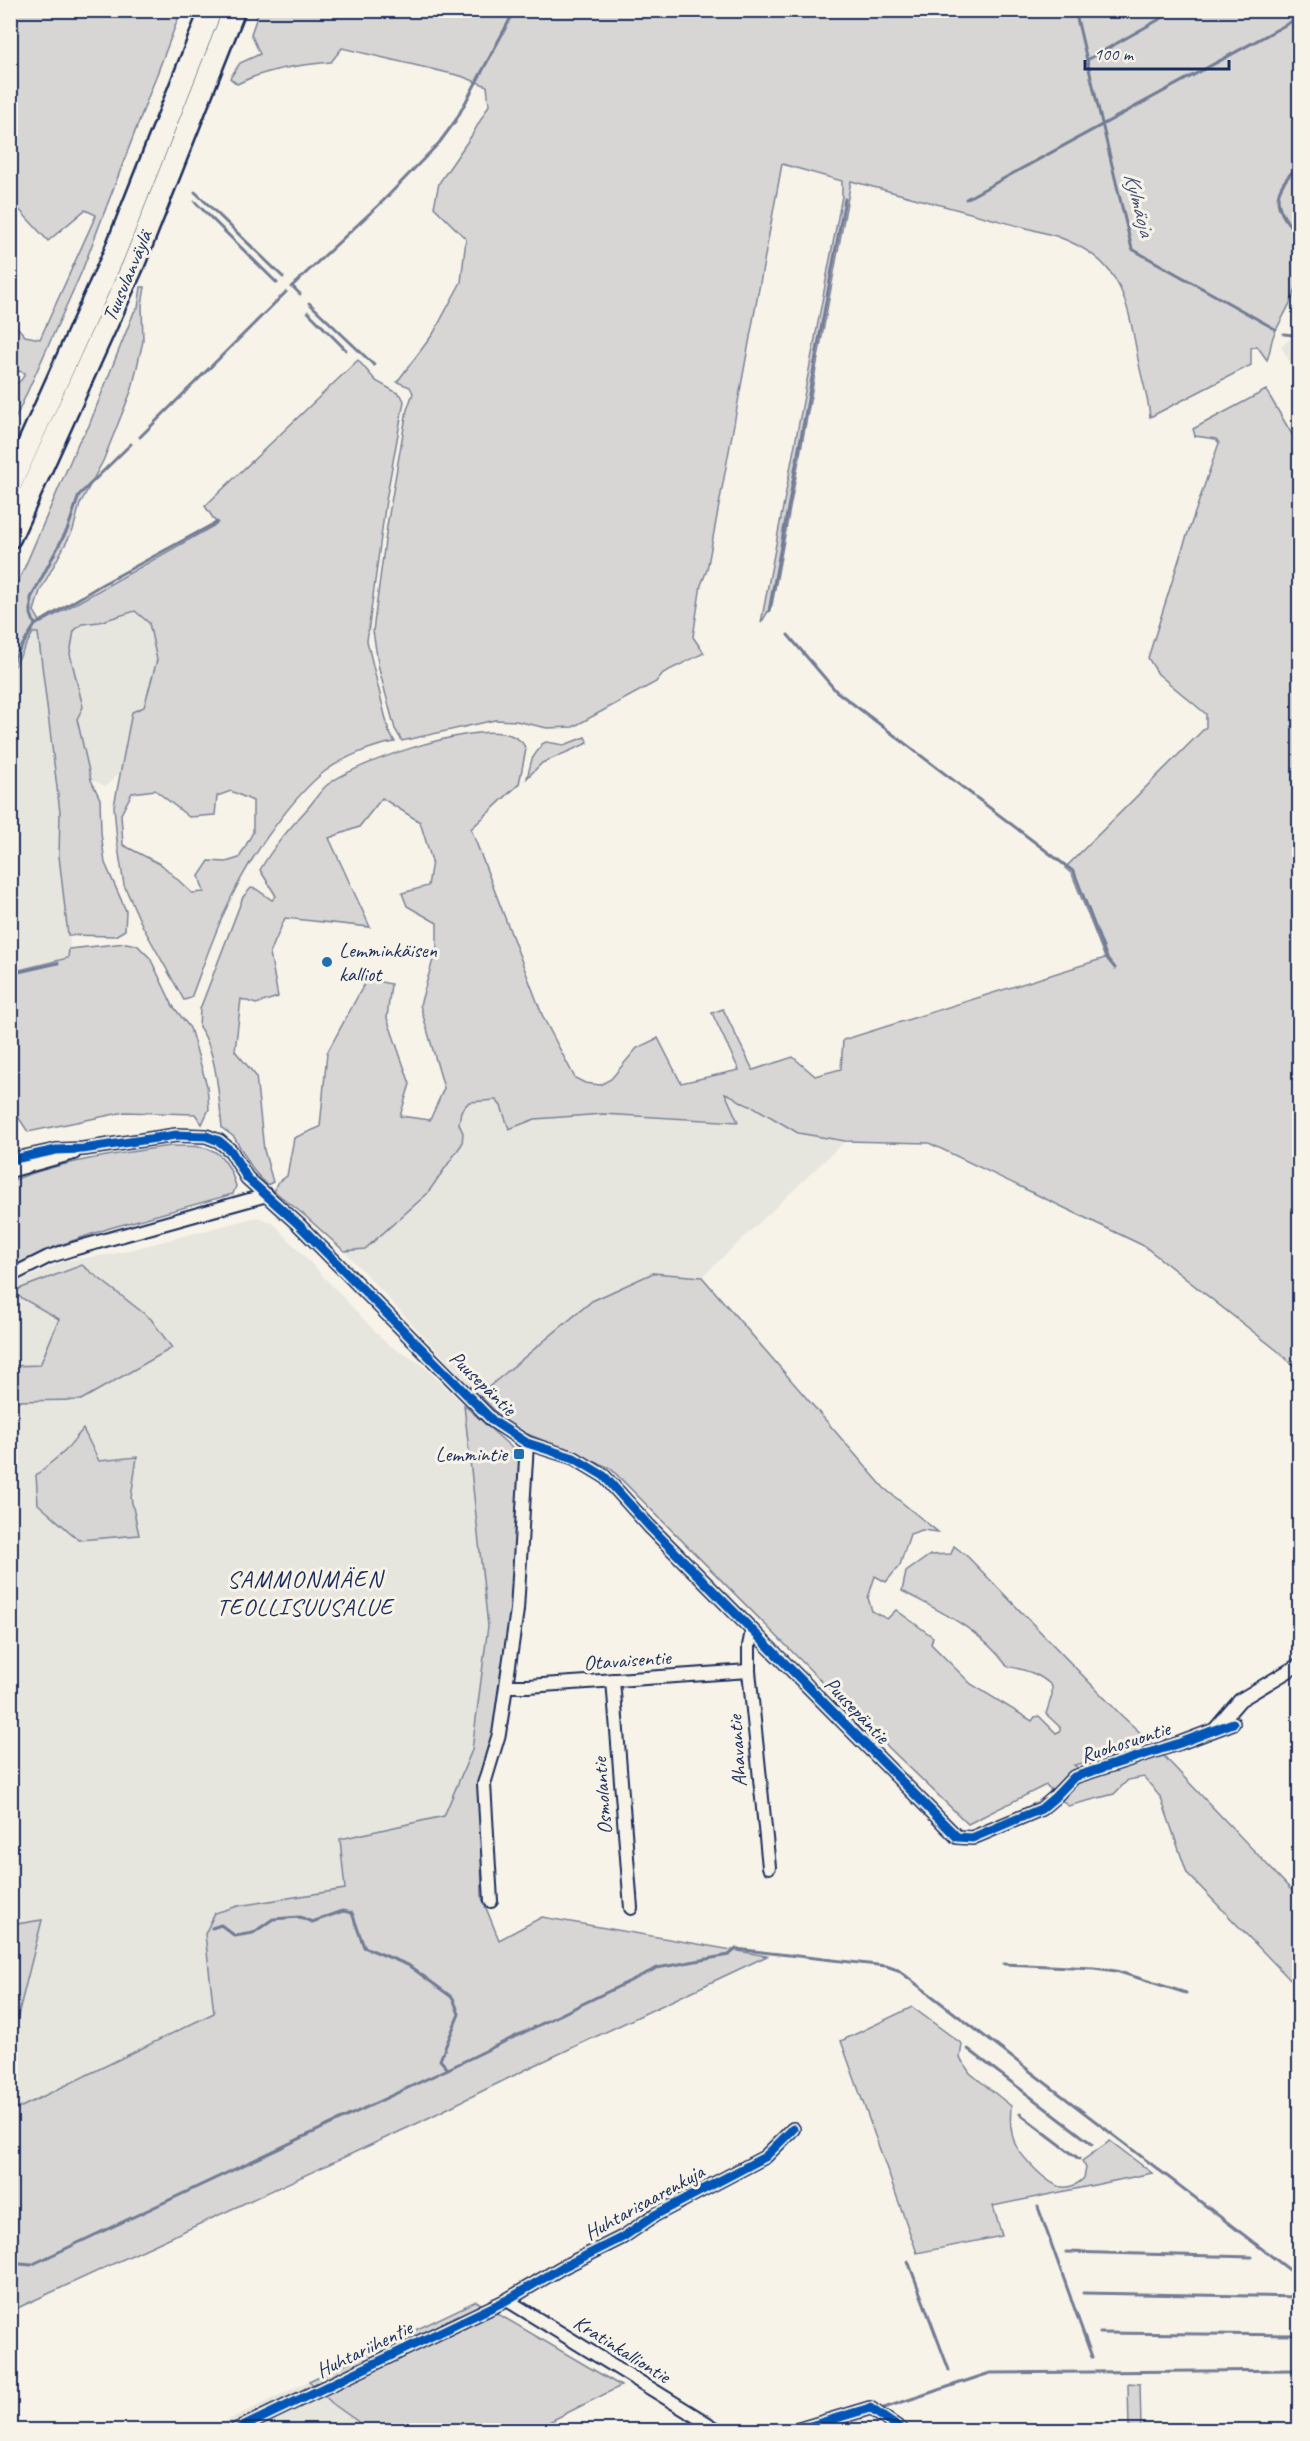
<svg xmlns="http://www.w3.org/2000/svg" width="1310" height="2441" font-family="Caveat,sans-serif">
  <rect width="100%" height="100%" fill="#f7f3e8"/>
  <filter id="ink" filterUnits="userSpaceOnUse"><feTurbulence type="fractalNoise" baseFrequency=".0167" numOctaves="2"/><feDisplacementMap in="SourceGraphic" scale="12" xChannelSelector="R" yChannelSelector="G"/><feConvolveMatrix kernelMatrix="1 2 1 2 8 2 1 2 1" color-interpolation-filters="sRGB"/></filter>
  <g filter="url(#ink)">
    <!-- built -->
    <g fill="#e6e5de">
      <polygon points="1299,280 1300,379 1299,379 1281,346 1292,338"/>
      <polygon points="135,611 149,623 157,660 144,707 132,712 120,772 106,786 91,780 77,719 70,654 74,631 82,624 99,622"/>
      <polygon points="33,632 38,632 60,812 59,856 70,944 68,958 11,972 11,672"/>
      <polygon points="725,1092 735,1096 747,1107 754,1107 798,1133 845,1141 702,1277 653,1273 592,1301 479,1395 344,1251 365,1249 427,1194 463,1133 459,1124 461,1111 469,1102 496,1100 501,1106 509,1129 535,1119 603,1114 738,1122"/>
      <polygon points="257,1217 273,1223 387,1344 421,1364 464,1405 488,1626 472,1750 444,1816 340,1839 345,1889 238,1906 215,1913 205,1934 214,2013 11,2112 11,2043 42,1920 11,1925 11,1285 64,1261 114,1254"/>
      <polygon points="309,2381 333,2404 370,2430 207,2430"/>
    </g>
    <!-- green -->
    <g fill="#d7d6d4" stroke="#798299" stroke-width="1.5" fill-rule="evenodd">
      <polygon points="11,10 181,11 82,271 11,428 11,389 22,379 25,373 19,371 11,375 11,320 25,336 40,339 96,215 85,210 48,241 15,205 11,206"/>
      <path d="M 259,11 L 1299,11 L 1300,274 C 1294,300 1286,310 1275,332 C 1270,342 1271,351 1267,360 L 1257,346 L 1251,348 L 1251,365 L 1150,417 C 1148,394 1140,375 1137,353 C 1126,293 1119,259 1056,236 L 851,181 L 772,605 L 761,623 L 842,196 L 842,181 L 782,164 L 707,570 L 701,585 L 693,637 L 704,653 L 663,673 L 656,682 L 573,727 L 547,728 L 516,721 L 495,720 L 402,741 L 395,729 L 379,669 L 373,631 L 387,526 L 407,410 L 413,393 L 410,387 L 397,382 L 433,334 L 461,282 L 466,239 L 434,207 L 439,183 L 472,135 L 489,105 L 487,86 L 461,76 L 342,48 L 331,62 C 298,65 267,69 237,84 L 230,78 L 240,63 L 260,54 L 251,34 Z"/>
      <path d="M 141,287 L 145,287 L 142,305 L 143,341 L 132,389 L 103,461 L 80,504 L 73,530 L 40,591 L 34,611 L 41,623 L 217,524 L 205,506 L 358,360 L 376,381 L 401,395 L 404,401 L 386,500 L 368,633 L 367,641 L 389,732 L 395,742 C 371,746 344,757 324,772 C 292,798 255,851 236,888 C 218,922 205,961 191,998 L 184,1000 L 142,925 L 124,885 L 117,841 L 114,806 L 132,712 L 144,707 L 157,660 L 149,623 L 135,611 L 99,622 L 82,624 L 74,631 L 70,654 L 83,707 L 77,719 L 91,780 L 100,799 L 101,833 L 105,863 L 126,911 L 125,930 L 115,936 L 68,935 L 59,856 L 60,812 L 38,633 L 33,633 L 11,672 L 11,599 L 79,441 L 88,428 L 134,312 L 138,308 ZM 155,790 L 189,817 L 215,815 L 217,796 L 231,791 L 253,801 L 253,832 L 239,858 L 226,862 L 209,861 L 199,876 L 204,892 L 192,893 L 162,865 L 123,845 L 121,814 L 132,793 Z"/>
      <path d="M 1266,390 L 1300,448 L 1299,1371 L 1279,1352 L 1144,1246 L 929,1143 L 845,1141 L 798,1133 L 754,1107 C 743,1106 736,1096 725,1093 L 738,1122 L 603,1114 L 535,1119 L 509,1129 L 501,1106 L 496,1100 L 469,1102 L 461,1111 L 459,1124 L 463,1133 L 462,1144 L 427,1194 L 365,1249 L 344,1251 L 303,1214 L 274,1191 L 277,1183 L 287,1176 L 294,1138 L 320,1127 L 327,1053 L 367,979 L 391,984 L 387,1018 L 410,1084 L 400,1116 L 430,1120 L 444,1088 L 420,1005 L 437,946 L 437,923 L 407,906 L 402,893 L 428,886 L 432,861 L 420,822 L 382,798 L 359,827 L 329,838 L 370,927 L 285,918 L 270,953 L 278,997 L 256,1004 L 241,999 L 235,1051 L 256,1076 L 264,1150 L 273,1182 L 267,1185 L 254,1171 L 234,1137 L 222,1128 C 219,1100 217,1050 199,1027 L 200,1009 L 243,897 L 251,888 L 256,889 L 272,900 L 276,896 L 260,870 C 273,847 289,829 307,809 C 314,801 320,791 327,785 C 356,762 464,727 501,733 C 511,734 522,739 526,749 L 519,784 L 471,829 L 543,1017 L 575,1078 L 585,1083 L 600,1085 L 611,1079 L 637,1048 L 658,1038 L 681,1083 L 739,1070 L 712,1013 L 723,1009 L 753,1070 L 793,1057 L 815,1076 L 841,1069 L 843,1040 L 1105,958 L 1072,874 L 1065,868 L 1206,727 L 1206,714 L 1158,674 L 1148,658 L 1182,550 L 1219,443 L 1216,439 L 1195,436 L 1193,429 Z"/>
      <polygon points="585,737 588,743 542,763 527,778 532,759 542,744 546,742 564,745"/>
      <polygon points="126,943 137,945 150,958 173,1006 190,1028 207,1086 209,1109 202,1124 195,1114 125,1112 28,1132 11,1106 11,972 68,958 69,949"/>
      <path d="M 170,1146 C 208,1146 224,1145 236,1186 L 233,1194 L 110,1228 L 54,1247 L 11,1269 L 11,1181 C 61,1161 117,1154 170,1146 Z"/>
      <polygon points="82,1265 151,1319 172,1348 81,1400 11,1401 11,1366 40,1365 59,1319 11,1292"/>
      <path d="M 653,1273 L 702,1277 L 884,1488 L 938,1532 L 922,1530 L 910,1534 L 900,1565 L 886,1582 L 875,1576 L 868,1598 L 872,1611 L 887,1619 L 896,1610 L 933,1637 L 931,1644 L 971,1684 L 1032,1721 L 1035,1717 L 1039,1716 L 1056,1733 L 1060,1731 L 1060,1727 L 1046,1714 L 1052,1695 L 1052,1686 C 1039,1673 1025,1670 1007,1666 C 980,1629 941,1612 902,1591 L 906,1572 L 930,1555 L 951,1554 L 954,1546 L 968,1557 L 1122,1716 L 1155,1746 L 1074,1765 L 1089,1775 L 1161,1753 L 1299,1898 L 1299,1989 L 1187,1873 L 1161,1798 L 1144,1777 L 1128,1780 L 1114,1794 L 1068,1806 L 1046,1785 L 968,1824 L 851,1711 L 610,1468 L 513,1428 L 479,1395 L 592,1301 Z"/>
      <polygon points="464,1405 511,1447 521,1459 512,1639 496,1724 480,1789 482,1898 499,1940 542,1917 767,1956 527,2069 418,2123 11,2311 11,2112 214,2013 205,1934 215,1913 238,1906 345,1889 340,1839 444,1816 472,1750 488,1626"/>
      <polygon points="83,1429 99,1461 137,1457 131,1498 139,1535 79,1540 38,1504 36,1475 65,1451"/>
      <polygon points="42,1920 11,2043 11,1925"/>
      <path d="M 912,2007 L 962,2044 L 960,2058 L 970,2073 L 1011,2106 C 1010,2120 1010,2131 1015,2144 C 1022,2157 1048,2186 1063,2187 C 1072,2188 1078,2184 1084,2178 L 1086,2168 L 1082,2161 L 1110,2141 L 1152,2173 L 993,2206 L 1002,2236 L 917,2253 L 841,2041 Z"/>
      <polygon points="476,2301 621,2386 533,2430 370,2430 333,2404 309,2381"/>
      <polygon points="1128,2383 1140,2384 1141,2428 1145,2430 1129,2430"/>
    </g>
    <g fill="none" stroke-linecap="round" stroke-linejoin="round">
      <!-- stream -->
      <g stroke="#727c95" stroke-width="3">
        <polyline points="1075,10 1132,249 1275,329"/>
        <polyline points="1087,60 1176,10"/>
        <path d="M 1300,164 C 1272,191 1271,204 1296,233 L 1300,233"/>
        <polyline points="195,192 283,277"/>
        <polyline points="966,199 1300,17"/>
        <polyline points="195,202 277,283"/>
        <polyline points="292,286 300,294"/>
        <polyline points="291,287 383,201 439,143 456,120 515,10"/>
        <polyline points="309,303 374,365"/>
        <polyline points="308,312 346,350"/>
        <polyline points="1284,334 1293,335"/>
        <polyline points="140,437 286,292"/>
        <polyline points="769,611 845,199"/>
        <polyline points="35,625 101,585 217,522"/>
        <polyline points="788,635 836,691 1074,872 1107,958 1115,968"/>
        <polyline points="10,665 35,625 31,614 31,598 68,528 79,495 131,444"/>
        <polyline points="10,974 58,963"/>
        <polyline points="212,1928 221,1925 235,1936 253,1933 273,1919 300,1917 312,1922 343,1911 352,1913 364,1947 408,1965 453,1998 459,2014 440,2060 448,2069"/>
        <polyline points="1004,1964 1094,1968 1116,1971 1186,1993"/>
        <polyline points="968,2049 1092,2144"/>
        <polyline points="1020,2114 1079,2159"/>
        <polyline points="1038,2207 1092,2357"/>
        <polyline points="1066,2252 1252,2257"/>
        <polyline points="908,2261 949,2370"/>
        <polyline points="10,2263 31,2265 448,2069 657,1968 729,1955 736,1949 886,1966 898,1970 1300,2278"/>
        <polyline points="1083,2293 1300,2297"/>
        <polyline points="1100,2333 1300,2335"/>
        <polyline points="884,2408 990,2373 1300,2370"/>
      </g>
      <defs>
        <g id="street">
          <polyline points="10,1160 56,1150 83,1149 176,1135 206,1136 219,1141 231,1151 247,1178 298,1224 493,1421 527,1443 574,1458 604,1476 649,1526 957,1837 972,1838 1041,1809 1054,1798 1074,1777 1180,1743 1233,1723"/>
          <polyline points="10,1171 74,1153"/>
          <polyline points="10,1276 48,1257 73,1249 267,1195"/>
          <polyline points="752,1631 749,1646 749,1671 769,1867"/>
          <polyline points="613,1680 631,1908"/>
          <polyline points="508,1686 528,1686 749,1671"/>
          <polyline points="1216,1728 1240,1700 1300,1664"/>
          <polyline points="491,1901 484,1784 499,1734 517,1610 527,1443"/>
          <polyline points="507,2300 718,2430"/>
          <polyline points="236,2430 507,2300 561,2268 623,2237 655,2215 765,2157 793,2129"/>
          <polyline points="797,2430 870,2408 902,2430"/>
        </g>
        <g id="highway">
          <polyline points="10,486 114,255 211,10"/>
          <polyline points="10,537 133,265 234,10"/>
        </g>
      </defs>
      <!-- street casing -->
      <use href="#street" stroke="#1b2f5e" stroke-width="16"/>
      <!-- highway casing -->
      <use href="#highway" stroke="#1b2f5e" stroke-width="26"/>
      <!-- street -->
      <use href="#street" stroke="#f7f3e8" stroke-width="12"/>
      <!-- highway -->
      <use href="#highway" stroke="#f7f3e8" stroke-width="21"/>
      <defs>
        <g id="cycleway">
          <polyline points="10,1160 56,1150 83,1149 176,1135 206,1136 219,1141 231,1151 247,1178 298,1224 493,1421 527,1443 574,1458 604,1476 649,1526 957,1837 972,1838 1041,1809 1054,1798 1074,1777 1180,1743 1233,1723"/>
          <polyline points="236,2430 507,2300 561,2268 623,2237 655,2215 765,2157 793,2129"/>
          <polyline points="797,2430 870,2408 902,2430"/>
        </g>
      </defs>
      <!-- cycleway casing -->
      <use href="#cycleway" stroke="#f7f3e8" stroke-width="13"/>
      <!-- cycleway -->
      <use href="#cycleway" stroke="#0057b8" stroke-width="9"/>
    </g>
  </g>
  <!-- markers -->
  <g fill="#1f6fb2" stroke="#f7f3e8" stroke-width="2">
    <circle cx="327" cy="962" r="6"/>
    <rect x="513" y="1448" width="12" height="12" rx="3"/>
  </g>
  <g text-anchor="middle" stroke-width="6" stroke-linejoin="round" paint-order="stroke">
    <!-- street labels -->
    <g font-size="21" fill="#1b2f5e" stroke="#f7f3e8">
      <text transform="translate(127 276) rotate(-67)" y="7">Tuusulanväylä</text>
      <text transform="translate(483 1383) rotate(44)" y="7">Puusepäntie</text>
      <text transform="translate(627 1660) rotate(-4)" y="7">Otavaisentie</text>
      <text transform="translate(857 1710) rotate(46)" y="7">Puusepäntie</text>
      <text transform="translate(1125 1742) rotate(-18)" y="7">Ruohosuontie</text>
      <text transform="translate(737 1751) rotate(-94)" y="7">Ahavantie</text>
      <text transform="translate(602 1796) rotate(-94)" y="7">Osmolantie</text>
      <text transform="translate(644 2202) rotate(-29)" y="7">Huhtarisaarenkuja</text>
      <text transform="translate(364 2349) rotate(-26)" y="7">Huhtariihentie</text>
      <text transform="translate(622 2349) rotate(32)" y="7">Kratinkalliontie</text>
    </g>
    <!-- poi labels -->
    <g font-size="21" fill="#1b2f5e" stroke="#f7f3e8" text-anchor="start">
      <text x="339" y="957">Lemminkäisen<tspan x="339" dy="24">kalliot</tspan></text>
      <text x="507" y="1461" text-anchor="end">Lemmintie</text>
    </g>
    <!-- water labels -->
    <g font-size="22" font-style="italic" fill="#465679" stroke="#f7f3e8">
      <text transform="translate(1140 204) rotate(75)" y="8">Kylmäoja</text>
    </g>
    <!-- quarter labels -->
    <g font-size="24" letter-spacing="1.5" fill="#1b2f5e" stroke="#f7f3e8">
      <text x="305" y="1587">SAMMONMÄEN<tspan x="305" dy="28">TEOLLISUUSALUE</tspan></text>
    </g>
  </g>
  <!-- margin -->
  <rect width="1310" height="2441" fill="none" stroke="#f7f3e8" stroke-width="36"/>
  <rect x="18" y="18" width="1274" height="2405" fill="none" stroke="#1b2f5e" stroke-width="2" filter="url(#ink)"/>
  <!-- scale -->
  <path d="M1085 60v9h144v-9" fill="none" stroke="#1b2f5e" stroke-width="3"/>
  <text x="1094" y="60" font-size="18" fill="#1b2f5e" stroke="#f7f3e8" stroke-width="4.5" paint-order="stroke">100 m</text>
</svg>
